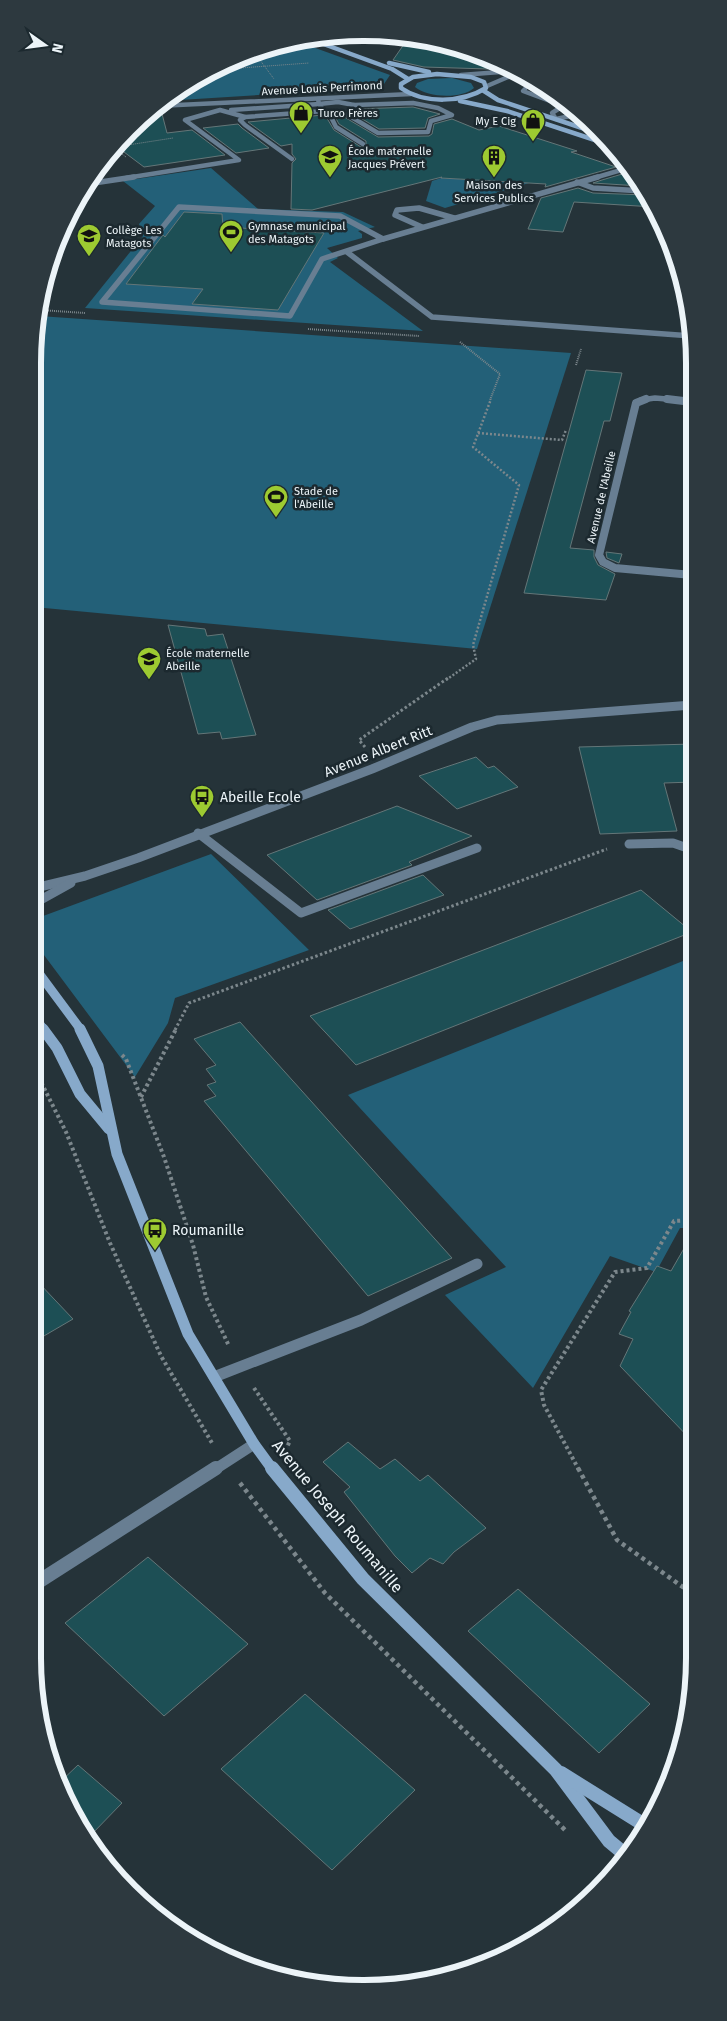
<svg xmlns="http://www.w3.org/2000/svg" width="727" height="2021" font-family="'Fira Sans',sans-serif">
  <rect width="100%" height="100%" fill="#253339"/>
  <!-- green -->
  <g fill="#236078">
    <polygon points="296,41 390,75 384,84 368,88 164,101 198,77 257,50"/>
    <path d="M 452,78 L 471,83 L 474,88 C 462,99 428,98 415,87 L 417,83 L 428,79 Z"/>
    <polygon points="211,168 258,209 343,212 375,227 358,231 362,234 362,238 327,248 338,258 330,262 423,331 85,308 143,236 139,224 155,206 123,181"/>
    <polygon points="441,178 529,183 445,208 426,201 432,181"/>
    <polygon points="39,316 571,353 477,649 34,607 33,364"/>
    <polygon points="211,854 309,950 175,998 168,1023 135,1077 35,943 35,919"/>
    <polygon points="693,957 694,1228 680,1228 656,1272 610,1256 533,1388 445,1295 506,1267 348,1095"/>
  </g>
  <!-- building -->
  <g fill="#1d4f55" stroke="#647678">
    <polygon points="409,37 425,40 486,59 490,61 488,69 424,67 393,60"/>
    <polygon points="413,107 440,114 428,118 425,128 379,129 354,114 356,109"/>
    <polygon points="154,109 161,110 167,133 192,130 225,155 144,167 116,146 145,115"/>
    <polygon points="333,113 345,113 346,118 378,137 429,136 432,134 434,124 452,119 479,130 499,126 577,151 571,152 616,167 545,187 546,184 441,178 442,177 312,210 291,209 292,163 296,159 292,154 292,144 281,146 248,122 323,115 328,120 334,130 361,147 366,147 366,141 339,124"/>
    <polygon points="238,124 242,128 269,148 236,153 203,128"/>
    <polygon points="629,172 640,186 593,183 602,180"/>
    <polygon points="578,188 593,193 646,195 654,207 574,202 563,232 528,229 541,198"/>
    <polygon points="184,212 222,214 223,227 324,233 278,310 192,304 203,289 126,284 163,235 165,237"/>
    <polygon points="586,370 622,373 610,421 604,421 570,548 594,550 594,557 598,565 615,574 606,600 524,593"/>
    <polygon points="606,552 622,554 619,563 607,558"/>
    <polygon points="168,625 205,629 207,636 223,634 256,735 222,739 220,732 198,734"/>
    <polygon points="693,744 693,782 664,783 677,831 600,834 579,747"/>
    <polygon points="476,757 488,768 494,766 518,787 457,809 419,776"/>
    <polygon points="397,806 472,836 409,862 412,865 317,900 267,855"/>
    <polygon points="423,875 444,895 350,929 328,910"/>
    <polygon points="641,890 692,932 356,1065 310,1016"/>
    <polygon points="240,1022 363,1159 452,1258 368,1296 204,1101 216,1096 207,1085 216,1082 206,1069 216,1065 194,1039"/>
    <polygon points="694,1231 694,1443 620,1366 633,1339 619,1334 631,1312 629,1311 657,1266 671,1271"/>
    <polygon points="37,1281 73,1319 37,1340"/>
    <polygon points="348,1442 380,1469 395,1459 420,1481 428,1475 486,1528 454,1552 443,1564 430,1558 412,1573 395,1556 344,1492 350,1487 323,1462"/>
    <polygon points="148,1557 248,1644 164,1716 65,1623"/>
    <polygon points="518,1589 650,1704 599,1753 468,1631"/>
    <polygon points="305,1694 415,1790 332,1870 221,1769"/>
    <polygon points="78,1765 122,1803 90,1836 58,1784"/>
  </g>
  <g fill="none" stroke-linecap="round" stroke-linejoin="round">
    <!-- path-far5 -->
    <g stroke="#7c878c" stroke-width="1" stroke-dasharray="1 1" stroke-linecap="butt">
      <polyline points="275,46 289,45"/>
      <polyline points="254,52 274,79"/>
      <polyline points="245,56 255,55"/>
      <polyline points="213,70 309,63"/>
      <polyline points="115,147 173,138"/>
      <polyline points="114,148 126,157"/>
    </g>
    <!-- path-far4 -->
    <g stroke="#7c878c" stroke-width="2" stroke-dasharray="1 1" stroke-linecap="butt">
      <polyline points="40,310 85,313"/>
      <polyline points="308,329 419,336"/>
      <polyline points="460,342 500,374 490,400"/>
      <polyline points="576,365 581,349"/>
    </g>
    <!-- path-far3 -->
    <g stroke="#7c878c" stroke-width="2.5" stroke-dasharray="2 2" stroke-linecap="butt">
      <polyline points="478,433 562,440 566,430"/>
      <polyline points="446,680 476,659 473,645 519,485 473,447 491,399"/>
    </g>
    <!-- path-far2 -->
    <g stroke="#7c878c" stroke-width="3" stroke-dasharray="2.5 2.5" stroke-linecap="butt">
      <polyline points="365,747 359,740 448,678"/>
      <polyline points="175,1030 189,1003 607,849"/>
    </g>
    <!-- path-far1 -->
    <g stroke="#7c878c" stroke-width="4" stroke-dasharray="3 3" stroke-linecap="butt">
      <polyline points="122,1055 126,1059 164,1157 193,1245 206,1297 229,1346"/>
      <polyline points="36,1072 66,1132 110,1243 161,1356 212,1443"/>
      <polyline points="141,1097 176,1029"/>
      <polyline points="254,1388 290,1441 287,1447"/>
      <polyline points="579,1470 544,1405 541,1390 615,1272 647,1268 674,1221 694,1220"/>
    </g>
    <!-- path -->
    <g stroke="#7c878c" stroke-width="4.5" stroke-dasharray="4 4" stroke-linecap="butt">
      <polyline points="578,1468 617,1540 694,1595"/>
      <polyline points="240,1483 325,1593 565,1830"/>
    </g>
    <!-- service-far4 -->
    <g stroke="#687e92" stroke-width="4.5">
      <polyline points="525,89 523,91 566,107"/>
      <polygon points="413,103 438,108 452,115 431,121 428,132 378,133 348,115 354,105"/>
      <polyline points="319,104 338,102 354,105"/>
      <polyline points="563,106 552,113 556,119 575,115"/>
      <polyline points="231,110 319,104 318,99"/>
      <polyline points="324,111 331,117 336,127 363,144"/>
      <polyline points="245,117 240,120 245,125 292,159"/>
      <polyline points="126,178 239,160 185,120 220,110 245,117 324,111 319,104"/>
      <polyline points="594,178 628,168"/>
    </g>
    <!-- service-far3 -->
    <g stroke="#687e92" stroke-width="5.5">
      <polyline points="577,182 593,188 643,191"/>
      <polyline points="87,184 134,177"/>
      <polygon points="179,207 340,216 383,239 322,259 290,316 102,302"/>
      <polyline points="422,227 395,215 397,210 419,208 454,218"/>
      <polyline points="383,239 598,177"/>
      <polyline points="347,252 432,317 692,336"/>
    </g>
    <!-- service-far2 -->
    <g stroke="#687e92" stroke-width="9">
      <polyline points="198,833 301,913 477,848"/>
      <polyline points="629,844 673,843 693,850"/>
      <polyline points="690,904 693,899"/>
    </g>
    <!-- service-far1 -->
    <g stroke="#687e92" stroke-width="11">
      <polyline points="214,1377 361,1320 477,1264"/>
      <polyline points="214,1470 254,1444"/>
    </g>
    <!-- service -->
    <polyline stroke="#687e92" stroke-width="14" points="38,1582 216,1468"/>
    <!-- minor-far3 -->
    <g stroke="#687e92" stroke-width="4.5">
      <polyline points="461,75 514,71"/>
      <polyline points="487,86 508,77 522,74"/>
    </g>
    <!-- minor-far2 -->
    <polyline stroke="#687e92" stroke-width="5.5" points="641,400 655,398 678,400"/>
    <!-- minor-far1 -->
    <g stroke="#687e92" stroke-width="8">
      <polyline points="646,399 636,403 599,555 603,562 615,568 692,575"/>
      <polyline points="667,399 692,402"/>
    </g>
    <!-- minor -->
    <g stroke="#687e92" stroke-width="9">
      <polyline points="35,888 85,876 138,858 372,769 472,727 497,720 692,705"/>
      <polyline points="35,903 71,883"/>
    </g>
    <!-- tertiary -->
    <polyline stroke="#687e92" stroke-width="4.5" points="157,106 411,94"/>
    <!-- secondary-far3 -->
    <g stroke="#87a9ca" stroke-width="4.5">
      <polyline points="307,38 392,69 408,79"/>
      <polyline points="389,63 429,72"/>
      <path d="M 437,74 L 471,77 L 484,82 L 486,88 C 462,103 424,104 401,88 L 401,84 L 413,77 Z"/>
      <polyline points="484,91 498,100 597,133"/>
      <polyline points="460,101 507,111 613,146"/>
    </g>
    <!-- secondary-far2 -->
    <g stroke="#87a9ca" stroke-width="9">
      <polyline points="35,968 81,1030"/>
      <polyline points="36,1019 44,1030"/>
    </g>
    <!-- secondary-far1 -->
    <g stroke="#87a9ca" stroke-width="11">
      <polyline points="43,1029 57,1048 80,1094 109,1129"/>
      <polyline points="80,1029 98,1066 117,1154 188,1334 254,1444 273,1470"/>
    </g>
    <!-- secondary -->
    <g stroke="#87a9ca" stroke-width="14">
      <polyline points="272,1468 363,1579 556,1770 609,1841 627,1856"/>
      <polyline points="561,1773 646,1826"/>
    </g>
  </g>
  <!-- icons -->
  <defs>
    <symbol id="shop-pin" viewBox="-11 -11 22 30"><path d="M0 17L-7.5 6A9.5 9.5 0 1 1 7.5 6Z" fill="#9dca31" stroke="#1c292f"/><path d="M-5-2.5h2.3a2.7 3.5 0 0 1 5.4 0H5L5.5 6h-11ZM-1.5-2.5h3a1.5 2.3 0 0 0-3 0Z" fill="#111"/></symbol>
    <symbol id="school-pin" viewBox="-11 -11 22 30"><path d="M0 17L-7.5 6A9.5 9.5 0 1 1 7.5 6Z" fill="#9dca31" stroke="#1c292f"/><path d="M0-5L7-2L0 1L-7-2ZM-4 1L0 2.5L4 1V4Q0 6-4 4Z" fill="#111"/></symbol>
    <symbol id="building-pin" viewBox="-11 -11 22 30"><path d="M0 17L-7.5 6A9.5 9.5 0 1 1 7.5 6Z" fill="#9dca31" stroke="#1c292f"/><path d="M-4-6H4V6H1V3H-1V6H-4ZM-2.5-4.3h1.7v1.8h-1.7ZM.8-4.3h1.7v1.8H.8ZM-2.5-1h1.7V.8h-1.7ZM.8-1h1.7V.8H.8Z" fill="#111"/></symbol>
    <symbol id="stadium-pin" viewBox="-11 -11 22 30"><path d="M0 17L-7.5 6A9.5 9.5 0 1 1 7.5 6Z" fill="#9dca31" stroke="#1c292f"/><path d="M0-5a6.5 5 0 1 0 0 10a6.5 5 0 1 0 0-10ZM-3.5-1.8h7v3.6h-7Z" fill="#111"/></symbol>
    <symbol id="bus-pin" viewBox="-11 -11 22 30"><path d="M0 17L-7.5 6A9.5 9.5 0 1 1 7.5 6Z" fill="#9dca31" stroke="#1c292f"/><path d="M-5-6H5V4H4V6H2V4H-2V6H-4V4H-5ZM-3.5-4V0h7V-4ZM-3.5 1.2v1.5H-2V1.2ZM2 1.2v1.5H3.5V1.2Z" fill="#111"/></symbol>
  </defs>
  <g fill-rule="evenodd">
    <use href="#shop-pin" x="287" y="99" width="28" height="38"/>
    <use href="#shop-pin" x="519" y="107" width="28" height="38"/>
    <use href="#school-pin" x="316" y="143" width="28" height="38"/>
    <use href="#building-pin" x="480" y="143" width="28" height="38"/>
    <use href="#stadium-pin" x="217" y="218" width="28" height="38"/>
    <use href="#school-pin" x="75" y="222" width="28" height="38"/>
    <use href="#stadium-pin" x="262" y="483" width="28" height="38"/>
    <use href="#school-pin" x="135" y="645" width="28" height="38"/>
    <use href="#bus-pin" x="188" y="783" width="28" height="38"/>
    <use href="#bus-pin" x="141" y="1216" width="28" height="38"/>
  </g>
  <g text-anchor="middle" stroke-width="5" stroke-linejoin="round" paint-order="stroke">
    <!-- far-street labels -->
    <g font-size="11" fill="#ecf4f8" stroke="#1c292f">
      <text transform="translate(322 88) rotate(-3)" y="4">Avenue Louis Perrimond</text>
      <text transform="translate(601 497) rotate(-77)" y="4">Avenue de l'Abeille</text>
    </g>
    <!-- far-poi labels -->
    <g font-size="11" fill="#ecf4f8" stroke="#1c292f" text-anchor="start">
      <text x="318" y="117">Turco Frères</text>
      <text x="516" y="125" text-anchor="end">My E Cig</text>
      <text x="348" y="155">École maternelle<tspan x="348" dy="13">Jacques Prévert</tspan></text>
      <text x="494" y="189" text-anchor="middle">Maison des<tspan x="494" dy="13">Services Publics</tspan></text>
      <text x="248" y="230">Gymnase municipal<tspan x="248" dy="13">des Matagots</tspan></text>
      <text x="106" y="234">Collège Les<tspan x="106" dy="13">Matagots</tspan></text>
      <text x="294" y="495">Stade de<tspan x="294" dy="13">l'Abeille</tspan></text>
      <text x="166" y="657">École maternelle<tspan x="166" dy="13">Abeille</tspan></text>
    </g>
    <!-- street labels -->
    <g font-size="14" fill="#ecf4f8" stroke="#1c292f">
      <text transform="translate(378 751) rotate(-22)" y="5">Avenue Albert Ritt</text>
    </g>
    <!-- poi labels -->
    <g font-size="14" fill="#ecf4f8" stroke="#1c292f" text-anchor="start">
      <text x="220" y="802">Abeille Ecole</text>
      <text x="172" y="1235">Roumanille</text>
    </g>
    <!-- near-street labels -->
    <g font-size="16" fill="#ecf4f8" stroke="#1c292f">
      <text transform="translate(338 1516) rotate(50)" y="6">Avenue Joseph Roumanille</text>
    </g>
  </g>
  <!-- crop -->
  <path d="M0 0H727V2021H0ZM363 41H364A322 322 0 0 1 686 363V1658A322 322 0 0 1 364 1980H363A322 322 0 0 1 41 1658V363A322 322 0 0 1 363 41Z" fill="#2d393f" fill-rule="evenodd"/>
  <path fill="none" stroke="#ecf4f8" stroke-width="6" d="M363 41H364A322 322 0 0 1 686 363V1658A322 322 0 0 1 364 1980H363A322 322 0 0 1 41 1658V363A322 322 0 0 1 363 41Z"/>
  <!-- north arrow -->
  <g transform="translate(45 45) rotate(104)" stroke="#1c292f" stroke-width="4" paint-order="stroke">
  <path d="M0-4L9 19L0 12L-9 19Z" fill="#ecf4f8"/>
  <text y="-8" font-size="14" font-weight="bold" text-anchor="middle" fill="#ecf4f8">N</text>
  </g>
</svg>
